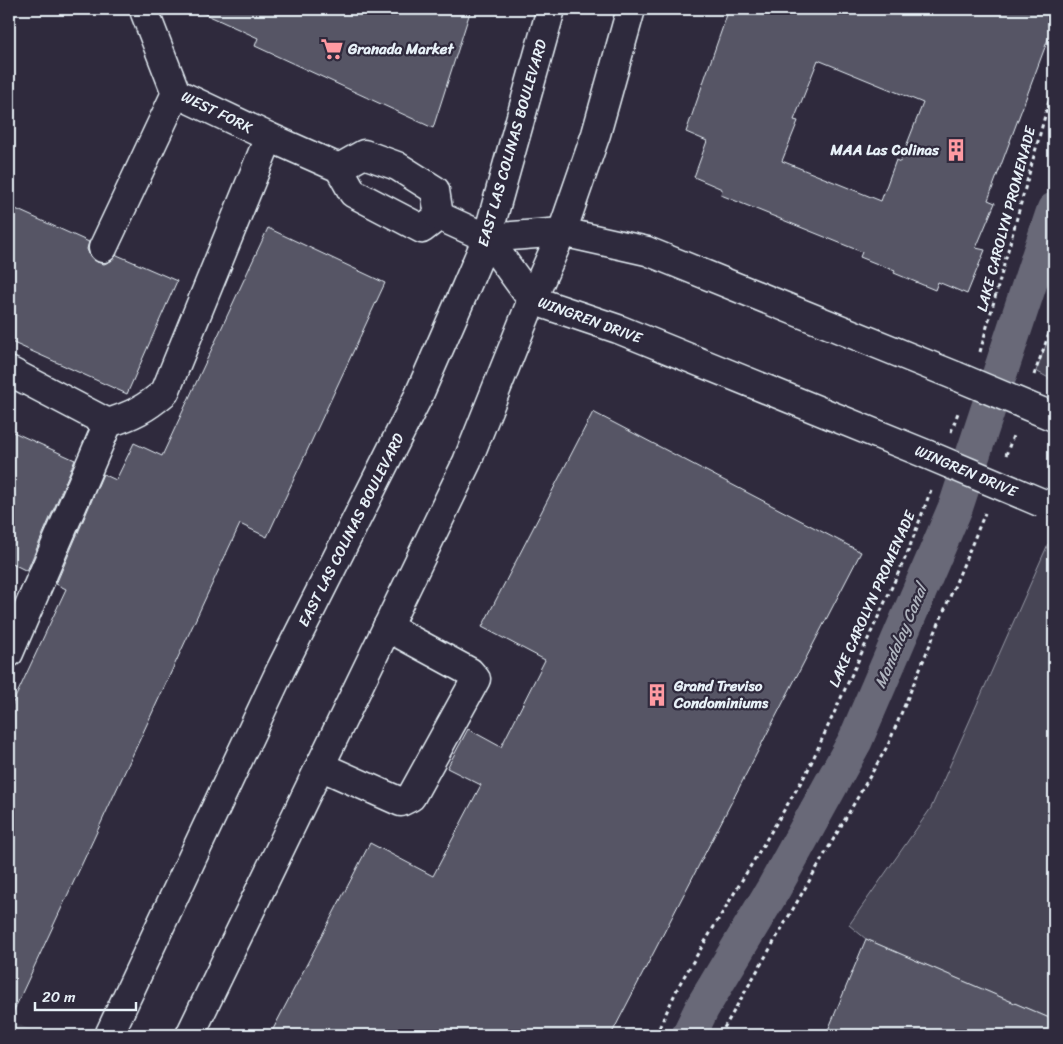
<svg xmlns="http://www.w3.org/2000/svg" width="1063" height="1044" font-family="Sriracha,sans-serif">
  <rect width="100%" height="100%" fill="#2f2a3d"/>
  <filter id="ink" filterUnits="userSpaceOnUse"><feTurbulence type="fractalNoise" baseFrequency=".02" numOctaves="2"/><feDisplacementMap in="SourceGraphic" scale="10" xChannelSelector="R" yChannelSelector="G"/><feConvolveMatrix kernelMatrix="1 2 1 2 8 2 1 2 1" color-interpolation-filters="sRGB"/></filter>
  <g filter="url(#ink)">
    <!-- built -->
    <polygon fill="#3b3749" points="9,1020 42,1035 9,1035"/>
    <!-- green -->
    <g fill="#464455" stroke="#979aa6">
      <polygon points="1054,324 1054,381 1036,371"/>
      <polygon points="1048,544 1054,546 1054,1020 866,939 849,925 931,808"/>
    </g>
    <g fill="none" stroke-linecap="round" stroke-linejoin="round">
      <!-- canal -->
      <polyline stroke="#696978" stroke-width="35" points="689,1035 702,1008 774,888 855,741 956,506 1054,210"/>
    </g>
    <!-- building -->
    <g fill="#575565" stroke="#e8f1f8" fill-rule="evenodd">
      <polygon points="194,9 471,9 433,128 255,46 258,38"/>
      <path d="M 729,9 L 1054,9 L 1054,23 L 988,200 L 995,203 L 976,248 L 985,250 L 967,294 L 938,282 L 935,290 L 894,273 L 895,271 L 860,257 L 862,252 L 721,195 L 722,189 L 694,177 L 707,141 L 686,132 ZM 818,60 L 923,103 L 900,162 L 896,160 L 881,201 L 782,161 L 798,121 L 794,120 Z"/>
      <polygon points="9,206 89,242 87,249 90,256 97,262 104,264 111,261 117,255 177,281 127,394 9,341"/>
      <polygon points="268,228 385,283 267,537 240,524 9,1021 9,711 66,589 56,584 103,474 116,480 134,443 162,456"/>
      <polygon points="593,412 861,552 611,1035 270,1035 370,843 433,876 481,785 447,768 468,729 501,747 545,660 482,627"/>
      <polygon points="9,430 75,460 27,571 9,562"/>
      <polygon points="866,939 1054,1020 1054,1035 826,1035"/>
    </g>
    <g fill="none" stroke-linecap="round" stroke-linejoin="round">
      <defs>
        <g id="minor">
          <polyline points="147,9 145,13 176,93 269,137 339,168 353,193 422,229 439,216"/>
          <polyline points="339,168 364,154 397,166 435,190 439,216"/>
          <polyline points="439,216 487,238 532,300 618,329 926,454"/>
          <polyline points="487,238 562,232 647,251 956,376"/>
          <polyline points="103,248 176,93"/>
          <path d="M 9,371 L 108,423 C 133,415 145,409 165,392 L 269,137"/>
          <polyline points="9,653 108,423"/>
          <polyline points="320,766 401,802 411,797 476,679 470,672 387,627"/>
        </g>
        <g id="major">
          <polyline points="109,1035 281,669 418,397 463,294 487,238 551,9"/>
          <polyline points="190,1035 467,462 532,300 562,232 596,134 631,9"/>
        </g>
      </defs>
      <!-- minor casing -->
      <use href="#minor" stroke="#e8f1f8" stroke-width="31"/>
      <!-- major casing -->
      <use href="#major" stroke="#e8f1f8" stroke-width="31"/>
      <!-- path -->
      <g stroke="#e8f1f8" stroke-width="3" stroke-dasharray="4 4" stroke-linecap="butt">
        <polyline points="9,26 16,9"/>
        <polyline points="980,352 1054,83"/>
        <polyline points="1034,375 1054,320"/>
        <polyline points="951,432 959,410"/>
        <polyline points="1006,455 1014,433"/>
        <polyline points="656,1035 679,985 807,772 907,554 931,490"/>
        <polyline points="720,1035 888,745 985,513"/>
      </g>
      <!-- minor -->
      <use href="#minor" stroke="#2f2a3d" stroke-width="28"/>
      <!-- major -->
      <use href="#major" stroke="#2f2a3d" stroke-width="28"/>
      <defs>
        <g id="minor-bridge">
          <polyline points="956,376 1054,417"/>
          <polyline points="926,454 1042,503"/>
        </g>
      </defs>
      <!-- minor-bridge casing -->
      <use href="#minor-bridge" stroke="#e8f1f8" stroke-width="31" stroke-linecap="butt"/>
      <!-- minor-bridge -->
      <use href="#minor-bridge" stroke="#2f2a3d" stroke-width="28"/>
    </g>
  </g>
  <!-- icons -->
  <defs>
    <symbol id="supermarket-bare" viewBox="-9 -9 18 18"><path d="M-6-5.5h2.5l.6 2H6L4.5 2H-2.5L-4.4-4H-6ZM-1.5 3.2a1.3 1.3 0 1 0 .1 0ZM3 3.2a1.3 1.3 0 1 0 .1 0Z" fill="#ff9aa2" stroke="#2f2a3d" stroke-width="2.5" paint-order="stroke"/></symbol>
    <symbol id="building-bare" viewBox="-9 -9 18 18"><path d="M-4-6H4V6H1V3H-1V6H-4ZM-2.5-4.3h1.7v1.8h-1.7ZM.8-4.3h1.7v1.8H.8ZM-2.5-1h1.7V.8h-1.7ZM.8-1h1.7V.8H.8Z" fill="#ff9aa2" stroke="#2f2a3d" stroke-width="2.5" paint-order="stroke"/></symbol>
  </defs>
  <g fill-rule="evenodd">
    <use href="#supermarket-bare" x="316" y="33" width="32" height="32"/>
    <use href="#building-bare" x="940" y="134" width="32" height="32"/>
    <use href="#building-bare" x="641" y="679" width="32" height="32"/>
  </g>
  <g text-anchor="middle" stroke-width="4.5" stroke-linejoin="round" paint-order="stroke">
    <!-- poi labels -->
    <g font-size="15" font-weight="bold" fill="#e8f1f8" stroke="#2f2a3d" text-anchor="start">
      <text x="348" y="54">Granada Market</text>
      <text x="939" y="155" text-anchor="end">MAA Las Colinas</text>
      <text x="674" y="691">Grand Treviso<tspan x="674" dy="17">Condominiums</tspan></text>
    </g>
    <!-- street labels -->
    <g font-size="15" fill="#e8f1f8" stroke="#2f2a3d">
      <text transform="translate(217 112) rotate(26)" y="5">WEST FORK</text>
      <text transform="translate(512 143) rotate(-74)" y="5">EAST LAS COLINAS BOULEVARD</text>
      <text transform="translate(1006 219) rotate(-75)" y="5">LAKE CAROLYN PROMENADE</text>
      <text transform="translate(590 320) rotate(20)" y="5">WINGREN DRIVE</text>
      <text transform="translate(966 471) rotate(23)" y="5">WINGREN DRIVE</text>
      <text transform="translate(351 530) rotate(-63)" y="5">EAST LAS COLINAS BOULEVARD</text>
      <text transform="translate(872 599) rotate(-66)" y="5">LAKE CAROLYN PROMENADE</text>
    </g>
    <!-- water labels -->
    <g font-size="16" font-style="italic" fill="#afb4be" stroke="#2f2a3d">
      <text transform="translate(900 636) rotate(-67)" y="6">Mandalay Canal</text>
    </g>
  </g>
  <!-- margin -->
  <rect width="1063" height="1044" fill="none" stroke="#2f2a3d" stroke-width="30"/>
  <rect x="15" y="15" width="1033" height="1014" fill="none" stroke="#e8f1f8" stroke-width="2" filter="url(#ink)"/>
  <!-- scale -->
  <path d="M35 1002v8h101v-8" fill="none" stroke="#e8f1f8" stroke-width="2.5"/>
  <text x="42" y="1002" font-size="15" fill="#e8f1f8" stroke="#2f2a3d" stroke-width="4" paint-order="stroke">20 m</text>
</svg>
